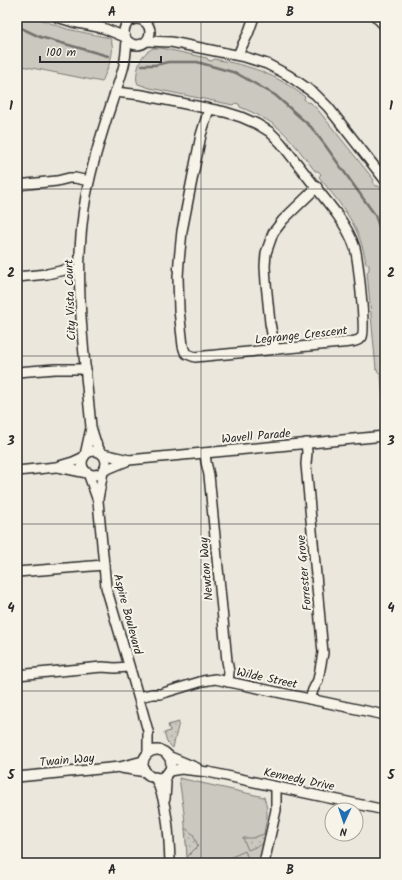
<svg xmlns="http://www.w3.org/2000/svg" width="402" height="880" font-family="Kalam,sans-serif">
  <defs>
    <pattern id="garden-dots" width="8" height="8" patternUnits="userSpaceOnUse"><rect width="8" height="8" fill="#cbc8bf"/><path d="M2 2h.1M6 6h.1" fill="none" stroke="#aeaca4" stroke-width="1.8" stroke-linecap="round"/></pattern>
  </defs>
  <rect width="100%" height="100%" fill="#ebe7dd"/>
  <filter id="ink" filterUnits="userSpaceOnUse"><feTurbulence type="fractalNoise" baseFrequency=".025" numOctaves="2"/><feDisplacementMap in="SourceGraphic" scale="8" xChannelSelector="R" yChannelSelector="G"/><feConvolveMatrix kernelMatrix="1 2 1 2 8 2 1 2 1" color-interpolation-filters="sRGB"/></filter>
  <g filter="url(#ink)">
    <!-- park -->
    <g fill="#cbc8bf" stroke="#7b7a75">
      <path d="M 17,17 L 34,17 L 67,29 L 110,38 C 117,51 107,69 102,82 L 17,65 Z"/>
      <path d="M 153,48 L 161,48 L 207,58 L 208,60 L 212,61 L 214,59 C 251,66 274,73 305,97 L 304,99 L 308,103 L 310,102 L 318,110 L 374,180 L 373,182 L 376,186 L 379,186 L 384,194 L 385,430 L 381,375 L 376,369 L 367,272 L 369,270 L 369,265 L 366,264 C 361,227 342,206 319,177 L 321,174 L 318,171 L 315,171 C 304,157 294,142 281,130 C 269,120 255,113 240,107 L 239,104 L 235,103 L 233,105 L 150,88 L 138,84 C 134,78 139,62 143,56 C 146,52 150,50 153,48 Z"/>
      <path d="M 179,778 L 264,797 C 269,813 267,817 264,833 L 267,834 L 261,863 L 188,863 L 184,813 Z"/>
    </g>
    <!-- garden -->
    <g fill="url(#garden-dots)" stroke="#7b7a75">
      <polygon points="179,722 173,748 167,742 164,733 170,731 168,725"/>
      <polygon points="185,828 193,834 198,846 187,857"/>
      <polygon points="264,834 267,834 265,843 248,850 243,838 252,838"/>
      <polygon points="245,851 250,863 225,863 227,859"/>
    </g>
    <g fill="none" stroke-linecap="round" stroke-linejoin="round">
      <!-- stream -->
      <g stroke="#72716c" stroke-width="2.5">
        <polyline points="17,26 40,37 108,56"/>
        <polyline points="142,65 155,65 168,62 197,62 236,73 275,95 311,127 325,145 375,215 385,243"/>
      </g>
      <defs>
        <g id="minor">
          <polyline points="57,17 73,22 103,28 125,37"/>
          <polyline points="376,17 385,26"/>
          <circle cx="137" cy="32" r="13"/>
          <polyline points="147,41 171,42 245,57 267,64 288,75 315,94 328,107 385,180"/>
          <polyline points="238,55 242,46 248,34 254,17"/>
          <path d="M 115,92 L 142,95 L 225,112 L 241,117 L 257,124 L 270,132 L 281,143 L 336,213 C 344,224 351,235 355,248 C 358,259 366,330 362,337 C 359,341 355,341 351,342 L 195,357 L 187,354 L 185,352 L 183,346 L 179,310 L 178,277 L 179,261 L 182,231 L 190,190 L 201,135 L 209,109"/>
          <polyline points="17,185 57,181 69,178 75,178 89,181"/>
          <polyline points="17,277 47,274 65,270 79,269"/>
          <polyline points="275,349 270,323 266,283 265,266 266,253 273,233 283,220 317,187"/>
          <polyline points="17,372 55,369 86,369"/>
          <polyline points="306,443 307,452 306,464 323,653 318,680 313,690 310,699"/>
          <circle cx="94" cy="463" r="12"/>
          <path d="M 101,453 L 96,443 L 91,427 C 84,350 72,273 86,196 C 92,165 101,135 111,105 C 115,92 121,78 124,65 C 126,57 126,49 127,41"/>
          <polyline points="205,453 206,462 209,475 227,661 229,672 228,682"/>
          <polyline points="103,454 129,460"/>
          <polyline points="85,455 91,428"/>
          <polyline points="58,467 87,473"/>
          <polyline points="105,470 129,460 385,436"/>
          <polyline points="17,471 56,467 73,462 84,457"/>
          <polyline points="88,473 92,484 98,501 106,587 143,713 148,731 148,753"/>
          <polyline points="98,499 103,472"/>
          <polyline points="17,572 104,565"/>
          <polyline points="17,675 102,667 115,668 129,667"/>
          <polyline points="139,697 152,694 160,694 203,681 215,679 385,715"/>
          <circle cx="157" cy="764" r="14"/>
          <polyline points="168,756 197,768"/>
          <polyline points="121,768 146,772"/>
          <polyline points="169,771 181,769 208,772 385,810"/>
          <polyline points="17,777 120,767 143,761"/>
          <path d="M 155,777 C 168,804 169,834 170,863"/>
          <polyline points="165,799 166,783 165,775"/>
          <polyline points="264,863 276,810 276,787"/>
        </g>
      </defs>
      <!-- minor casing -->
      <use href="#minor" stroke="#2b2b2b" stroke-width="12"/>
      <!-- minor -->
      <use href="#minor" stroke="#f7f3e8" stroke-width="9"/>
    </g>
  </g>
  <!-- grid -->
  <path fill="none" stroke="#2b2b2b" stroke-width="1" stroke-opacity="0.55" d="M 201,17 L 201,863M 17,189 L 385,189M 17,356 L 385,356M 17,524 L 385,524M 17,691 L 385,691"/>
  <g text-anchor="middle" stroke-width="4" stroke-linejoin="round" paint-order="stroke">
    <!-- street labels -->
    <g font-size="12" fill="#2b2b2b" stroke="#f7f3e8">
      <text transform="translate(70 300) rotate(-92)" y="4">City Vista Court</text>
      <text transform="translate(301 335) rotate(-6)" y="4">Legrange Crescent</text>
      <text transform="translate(256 436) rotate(-5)" y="4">Wavell Parade</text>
      <text transform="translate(206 569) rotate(-95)" y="4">Newton Way</text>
      <text transform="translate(304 573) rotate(-95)" y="4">Forrester Grove</text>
      <text transform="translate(128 614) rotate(75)" y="4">Aspire Boulevard</text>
      <text transform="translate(267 678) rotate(12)" y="4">Wilde Street</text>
      <text transform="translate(67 760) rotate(-5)" y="4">Twain Way</text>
      <text transform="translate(299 779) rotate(12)" y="4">Kennedy Drive</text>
    </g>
  </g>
  <!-- margin -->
  <rect width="402" height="880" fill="none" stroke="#f7f3e8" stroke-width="44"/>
  <!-- north arrow -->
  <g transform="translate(344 822) rotate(183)"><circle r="19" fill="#f7f3e8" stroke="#a5a39c"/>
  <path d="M0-3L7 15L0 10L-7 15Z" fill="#1f6fb2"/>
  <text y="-6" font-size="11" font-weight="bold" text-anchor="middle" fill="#2b2b2b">N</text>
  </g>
  <!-- scale -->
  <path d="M40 56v6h121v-6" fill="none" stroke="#2b2b2b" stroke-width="2"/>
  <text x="46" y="56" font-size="12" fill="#2b2b2b" stroke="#f7f3e8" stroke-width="3" paint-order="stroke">100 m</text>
  <rect x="22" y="22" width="358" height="836" fill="none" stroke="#2b2b2b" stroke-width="1.5"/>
  <g font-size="13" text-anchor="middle" font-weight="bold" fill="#2b2b2b">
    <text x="112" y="16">A</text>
    <text x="290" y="16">B</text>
    <text x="11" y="110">1</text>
    <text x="391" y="110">1</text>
    <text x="11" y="277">2</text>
    <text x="391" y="277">2</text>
    <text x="11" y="445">3</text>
    <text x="391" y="445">3</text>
    <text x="11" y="612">4</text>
    <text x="391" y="612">4</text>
    <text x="11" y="779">5</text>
    <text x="391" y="779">5</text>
    <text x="112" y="874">A</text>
    <text x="290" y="874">B</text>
  </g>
</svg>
